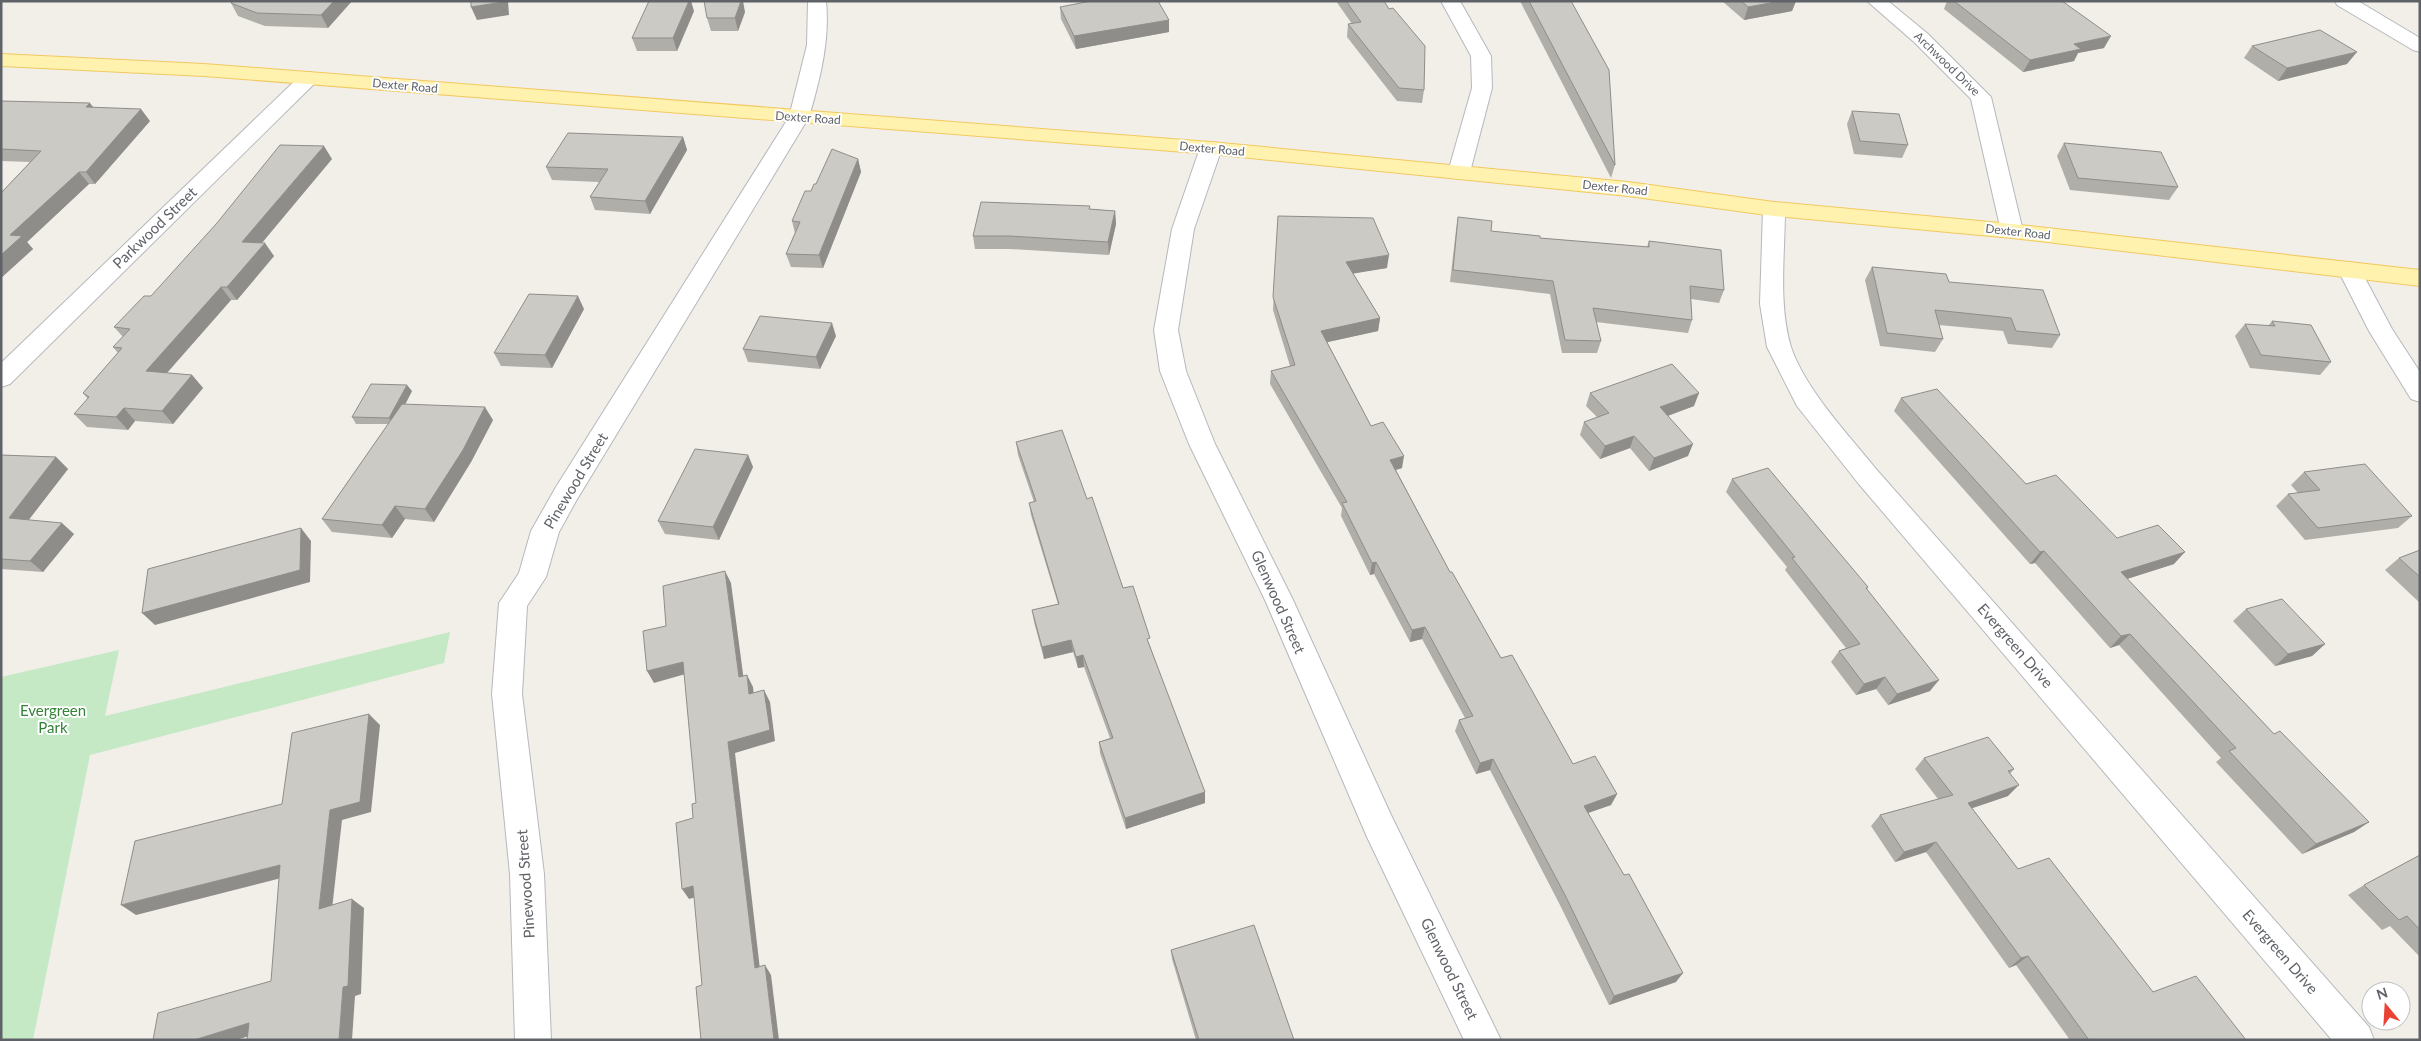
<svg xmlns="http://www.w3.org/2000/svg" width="2421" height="1041" font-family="Lato,sans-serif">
  <rect width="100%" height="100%" fill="#f1efe8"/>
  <!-- green -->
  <polygon fill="#c5e8c5" points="450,632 444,663 90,755 33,1040 1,1040 1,677 119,650 105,716"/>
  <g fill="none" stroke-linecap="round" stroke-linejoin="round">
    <defs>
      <g id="minor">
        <path d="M 808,1 L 826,1 C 830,41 820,79 809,117 L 576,501 L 559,532 L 546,577 L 527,606 L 522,694 L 544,874 L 551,1040 L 515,1040 L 510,874 L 492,694 L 499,603 L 519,573 L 531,531 L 556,487 L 789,117 L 807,45 Z"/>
        <polygon points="1441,1 1460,1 1491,56 1492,88 1470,172 1467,177 1459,179 1451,177 1448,172 1472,88 1471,56"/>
        <polygon points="1867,1 1888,1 1928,34 1991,97 2023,231 2020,236 2012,238 2004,236 2001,231 1971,99 1914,42"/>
        <polygon points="2335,1 2358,1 2420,38 2420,52 2413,50 2337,5"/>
        <polygon points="309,72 316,74 319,78 316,82 10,384 1,387 1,363 302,74"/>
        <polygon points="1211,142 1219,143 1222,148 1194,229 1178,330 1186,371 1215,444 1293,600 1391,815 1501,1040 1464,1040 1367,837 1265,600 1189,444 1160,371 1154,330 1172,229 1200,148 1203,143"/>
        <path d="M 1774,202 L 1782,204 L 1785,209 C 1785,253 1778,304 1791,347 C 1805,389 1848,434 1876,469 L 2369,1027 L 2374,1040 L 2332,1040 L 1858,483 L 1797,406 L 1767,347 L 1760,304 L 1763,209 L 1766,204 Z"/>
        <polygon points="2350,262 2358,265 2392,329 2420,372 2420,402 2411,399 2369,331 2338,270 2342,265"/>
      </g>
      <polygon id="major" points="1,54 204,64 1211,142 1628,182 1774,202 2012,224 2420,270 2420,286 2012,238 1774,216 1628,196 1211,154 204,76 1,66"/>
    </defs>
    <!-- minor casing -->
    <use href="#minor" stroke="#b5b8bc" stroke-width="2"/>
    <!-- major casing -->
    <use href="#major" stroke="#f2c960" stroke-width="2"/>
    <!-- minor -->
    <use href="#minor" fill="#fff" fill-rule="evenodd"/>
    <!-- major -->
    <use href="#major" fill="#fff2af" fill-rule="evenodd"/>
  </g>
  <!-- wall -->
  <g fill="#afaea9">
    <polygon points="232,1 352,1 328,28 265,26 238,16 231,3"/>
    <polygon points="1336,1 1384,1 1424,90 1422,103 1397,101 1347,37 1348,24 1352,24"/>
    <polygon points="1520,1 1571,1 1615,165 1611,178"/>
    <polygon points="1722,1 1796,1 1792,11 1744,20"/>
    <polygon points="1947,1 2062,1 2104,48 2078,53 2074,61 2023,72 1944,9"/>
    <polygon points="1060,7 1169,32 1076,49 1061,19"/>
    <polygon points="694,11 677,51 637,51 632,38"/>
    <polygon points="745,12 738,31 711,31 707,18"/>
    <polygon points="2252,46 2347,64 2278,81 2244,58"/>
    <polygon points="1,101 93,107 150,121 95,184 89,184 27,242 33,249 1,278 1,193 30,162 1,161"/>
    <polygon points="1852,111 1908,145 1902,158 1854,154 1847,124"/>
    <polygon points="683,137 687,150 650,214 595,210 590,197 599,182 552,180 546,167"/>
    <polygon points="2064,143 2178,187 2169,200 2070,190 2057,156"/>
    <polygon points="332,159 261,243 274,256 237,300 231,300 167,373 192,375 203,388 173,424 135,421 128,430 87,427 74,414 88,399 83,393 118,353 113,347 123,337 114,327 151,296"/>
    <polygon points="858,159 861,172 823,268 791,267 786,254 795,233 792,221 811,191 816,184"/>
    <polygon points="1091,209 1115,211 1116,224 1109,255 1011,249 975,249 973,236"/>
    <polygon points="1278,216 1387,268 1353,273 1380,318 1378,331 1327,342 1371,426 1402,468 1396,470 1450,572 1501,658 1573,764 1617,794 1611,805 1588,813 1676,982 1609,1005 1560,905 1490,770 1476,774 1455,731 1459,720 1465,718 1422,639 1410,642 1374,574 1370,575 1341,516 1342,508 1270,384 1271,371 1290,366 1273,310"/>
    <polygon points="1458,217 1491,231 1540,238 1647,247 1649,241 1724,290 1719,303 1691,299 1692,320 1688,333 1596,322 1601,341 1597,353 1562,353 1550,294 1450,282 1456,230"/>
    <polygon points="1872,267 1949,282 2060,335 2052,348 2008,344 2003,331 1939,325 1943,339 1935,352 1880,346 1865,280"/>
    <polygon points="584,309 552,368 501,366 494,353"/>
    <polygon points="2272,321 2331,362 2320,375 2250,368 2235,336 2245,324 2268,326"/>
    <polygon points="836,336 820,369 748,362 743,349"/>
    <polygon points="412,391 405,405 493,420 471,462 434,522 405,519 392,538 332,532 322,519 388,424 356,424 352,417"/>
    <polygon points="1590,393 1694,406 1668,416 1688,456 1649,471 1630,448 1600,459 1580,435 1584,422 1597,417 1586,406"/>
    <polygon points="1901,398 2026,484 2117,538 2174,564 2127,579 2274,734 2369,822 2354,832 2302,854 2216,762 2221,758 2119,645 2110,648 2035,563 2030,564 1894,411"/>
    <polygon points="1016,442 1087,499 1123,588 1150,646 1205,803 1126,829 1100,753 1099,742 1110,738 1084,667 1078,668 1073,652 1044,659 1034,622 1032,610 1058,604 1031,515 1029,503 1034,502 1018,455"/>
    <polygon points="1,455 56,457 68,469 28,520 74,534 43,572 1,569"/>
    <polygon points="748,455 753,467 719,540 665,534 658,521"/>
    <polygon points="2304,472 2412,516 2398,528 2305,540 2276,506 2288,494 2298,493 2291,485"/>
    <polygon points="1732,479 1868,587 1867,590 1930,691 1888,705 1876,689 1856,695 1831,662 1839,651 1846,648 1785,570 1787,567 1726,492"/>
    <polygon points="2420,550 2420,603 2385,570 2399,558"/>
    <polygon points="2246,609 2325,644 2312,656 2275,666 2233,621"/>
    <polygon points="1924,758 2014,769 2010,774 2008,796 1972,808 2018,869 2153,992 2246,1040 2070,1040 2016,965 2009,968 1926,852 1895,862 1871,826 1880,815 1938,799 1915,769"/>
    <polygon points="2420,855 2420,957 2390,926 2382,930 2348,895 2364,885"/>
    <polygon points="1171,950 1294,1040 1196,1040 1172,959"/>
  </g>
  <!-- shaded-wall -->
  <g fill="#8f8d8a">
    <polygon points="334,1 352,1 328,28 321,15"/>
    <polygon points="503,1 508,1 509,15 477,20 471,7"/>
    <polygon points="689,1 691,1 694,11 677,51 673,38"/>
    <polygon points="741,1 743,1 745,12 738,31 735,18"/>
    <polygon points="1781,1 1796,1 1792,11 1744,20 1748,7"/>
    <polygon points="1169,20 1169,32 1076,49 1074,36"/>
    <polygon points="2111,36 2104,48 2078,53 2074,61 2023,72 2030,60 2074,44"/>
    <polygon points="2357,52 2347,64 2278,81 2287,68"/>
    <polygon points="90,103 99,115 86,107"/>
    <polygon points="141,109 150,121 95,184 86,172"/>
    <polygon points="683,137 687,150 650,214 645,201"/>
    <polygon points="324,146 332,159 252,255 242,242"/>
    <polygon points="858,159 861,172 823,268 819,255"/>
    <polygon points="79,172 89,184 27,242 33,249 1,278 1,255 10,235"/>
    <polygon points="1115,211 1116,224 1109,255 1108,242"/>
    <polygon points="265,243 274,256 237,300 227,287"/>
    <polygon points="1389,255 1387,268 1345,275 1346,262"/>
    <polygon points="221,287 231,300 157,384 146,371"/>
    <polygon points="578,296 584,309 552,368 545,355"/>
    <polygon points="1380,318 1378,331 1319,344 1321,331"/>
    <polygon points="832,323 836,336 820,369 816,357"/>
    <polygon points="192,375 203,388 173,424 162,411"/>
    <polygon points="407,385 412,391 394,425 389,418"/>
    <polygon points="1699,393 1694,406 1656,420 1660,407"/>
    <polygon points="485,407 493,420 471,462 434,522 425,509"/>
    <polygon points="124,408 135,421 128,430 116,417"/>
    <polygon points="1634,436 1630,448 1600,459 1605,446"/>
    <polygon points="1693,444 1688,456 1649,471 1654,458"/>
    <polygon points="748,455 753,467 719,540 713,527"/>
    <polygon points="1404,456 1402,468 1388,472 1390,460"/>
    <polygon points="56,457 68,469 21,530 9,518"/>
    <polygon points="395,506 405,519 392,538 382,525"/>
    <polygon points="62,523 74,534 43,572 30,561"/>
    <polygon points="301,528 311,541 310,582 155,625 142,613"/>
    <polygon points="2044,551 2035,563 2030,564 2040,552"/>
    <polygon points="2185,552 2174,564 2111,584 2121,572"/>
    <polygon points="1376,562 1374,574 1370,575 1372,563"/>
    <polygon points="725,571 731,583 745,689 739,677"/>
    <polygon points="1425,627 1422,639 1410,642 1412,630"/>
    <polygon points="2130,634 2119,645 2110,648 2121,636"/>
    <polygon points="1071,640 1073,652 1044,659 1042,647"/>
    <polygon points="2325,644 2312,656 2275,666 2288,654"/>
    <polygon points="1083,655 1084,667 1078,668 1076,657"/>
    <polygon points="683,662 689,673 654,683 647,671"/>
    <polygon points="747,675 753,687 755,706 749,694"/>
    <polygon points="1885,677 1876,689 1856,695 1864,684"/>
    <polygon points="1939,680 1930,691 1888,705 1897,694"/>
    <polygon points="764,690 770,702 775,741 735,753 761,978 755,968 728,742"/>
    <polygon points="369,714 380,725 371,812 342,820 331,918 319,909 330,810"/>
    <polygon points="1493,759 1490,770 1476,774 1480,763"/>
    <polygon points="2019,785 2008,796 1958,813 1968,803"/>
    <polygon points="1205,792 1205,803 1126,829 1125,818"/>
    <polygon points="1617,794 1611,805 1579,816 1584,806"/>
    <polygon points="2369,822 2354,832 2302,854 2316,844"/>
    <polygon points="1936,842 1926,852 1895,862 1904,852"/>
    <polygon points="280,865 293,875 136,915 121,905"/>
    <polygon points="693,886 700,896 689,899 682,889"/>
    <polygon points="352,899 364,908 361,994 355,996 352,1040 339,1040 343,987"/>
    <polygon points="2028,956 2016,965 2009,968 2021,958"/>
    <polygon points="765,965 771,975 779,1040 774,1040"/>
    <polygon points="1683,973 1676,982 1609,1005 1614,996"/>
    <polygon points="249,1023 263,1032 236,1040 194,1040"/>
  </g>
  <!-- building -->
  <g fill="#cccac5" stroke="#8f8d8a">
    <polygon points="232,1 334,1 321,15 257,13 231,3"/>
    <polygon points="471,1 503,1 503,2 471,7"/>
    <polygon points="649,1 689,1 673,38 632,38"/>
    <polygon points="704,1 741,1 735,18 707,18"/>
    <polygon points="1091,1 1158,1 1169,20 1074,36 1060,7"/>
    <polygon points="1346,1 1384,1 1389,9 1393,8 1425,46 1424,90 1399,88 1348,24 1361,22"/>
    <polygon points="1529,1 1571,1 1609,70 1615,165"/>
    <polygon points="1741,1 1781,1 1748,7"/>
    <polygon points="1954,1 2062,1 2111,36 2074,44 2081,49 2030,60"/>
    <polygon points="2320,30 2357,52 2287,68 2252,46"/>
    <polygon points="1,101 90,103 86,107 141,109 86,172 79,172 10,235 22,236 1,255 1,193 41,151 1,149"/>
    <polygon points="1852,111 1899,114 1908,145 1860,141"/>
    <polygon points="568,133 683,137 645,201 590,197 608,169 546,167"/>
    <polygon points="2064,143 2161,152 2178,187 2078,178"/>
    <polygon points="280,145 324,146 242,242 265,243 227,287 221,287 146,371 192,375 162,411 124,408 116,417 74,414 89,397 83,393 122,348 113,347 130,329 114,327 144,296 151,296 217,223"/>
    <polygon points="832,149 858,159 819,255 786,254 800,222 792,221 805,191 811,191 814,184 816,184"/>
    <polygon points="981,202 1090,206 1089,209 1115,211 1108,242 1009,236 973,236"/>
    <polygon points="1278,216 1373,218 1389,255 1346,262 1380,318 1321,331 1371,426 1383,422 1404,456 1390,460 1450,572 1452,572 1501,658 1512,655 1573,764 1595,756 1617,794 1584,806 1624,875 1629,874 1683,973 1614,996 1565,895 1493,759 1480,763 1459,720 1473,716 1425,627 1412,630 1376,562 1372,563 1342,503 1347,502 1271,371 1295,365 1273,297"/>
    <polygon points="1458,217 1492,221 1491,231 1540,236 1540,238 1649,247 1649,241 1721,250 1724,290 1690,286 1692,320 1593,308 1601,341 1565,340 1553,281 1453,270"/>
    <polygon points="1872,267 1946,274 1949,282 2043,290 2060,335 2016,331 2011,318 1935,310 1943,339 1887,333"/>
    <polygon points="529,294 578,296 545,355 494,353"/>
    <polygon points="760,316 832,323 816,357 743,349"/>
    <polygon points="2272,321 2311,325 2331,362 2261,355 2245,324 2275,326"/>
    <polygon points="1672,364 1699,393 1660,407 1693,444 1654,458 1634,436 1605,446 1584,422 1609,413 1590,393"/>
    <polygon points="371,384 407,385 389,418 352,417"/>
    <polygon points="1937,389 2026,484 2056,475 2117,538 2158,525 2185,552 2121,572 2274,734 2280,731 2369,822 2316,844 2229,751 2236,748 2130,634 2121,636 2044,551 2040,552 1901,398"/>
    <polygon points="402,404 485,407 463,450 425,509 395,506 382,525 322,519"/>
    <polygon points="1062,430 1087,499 1092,497 1123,588 1133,586 1150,638 1147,639 1205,792 1125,818 1099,742 1113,738 1083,655 1076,657 1071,640 1042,647 1032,610 1059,604 1029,503 1036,501 1016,442"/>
    <polygon points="695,449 748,455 713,527 658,521"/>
    <polygon points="1,455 56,457 9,518 62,523 30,561 1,559"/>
    <polygon points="2365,464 2412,516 2318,528 2288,494 2320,490 2304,472"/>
    <polygon points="1768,468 1868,587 1866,588 1939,680 1897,694 1885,677 1864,684 1839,651 1860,644 1792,558 1795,557 1732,479"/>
    <polygon points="301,528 300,570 142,613 148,569"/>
    <polygon points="2420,550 2420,577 2399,558"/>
    <polygon points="725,571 739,677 747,675 749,694 764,690 770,730 728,742 755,968 765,965 774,1040 701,1040 696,987 702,985 693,886 682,889 676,823 693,818 692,804 696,803 683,662 647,671 643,631 666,626 663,586"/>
    <polygon points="2282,599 2325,644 2288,654 2246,609"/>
    <polygon points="369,714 360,802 330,810 319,909 352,899 348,986 343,987 339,1040 247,1040 249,1023 194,1040 153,1040 158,1013 271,981 280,865 121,905 135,841 282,804 292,733"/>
    <polygon points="1988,737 2014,769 2008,771 2019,785 1968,803 2018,869 2049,858 2153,992 2196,976 2246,1040 2089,1040 2028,956 2021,958 1936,842 1904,852 1880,815 1953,795 1924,758"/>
    <polygon points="2420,855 2420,930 2407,916 2399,920 2364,885"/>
    <polygon points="1254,925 1294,1040 1199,1040 1171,950"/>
  </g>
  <g text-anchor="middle" stroke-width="4" stroke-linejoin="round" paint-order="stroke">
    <!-- far-street labels -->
    <g font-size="12" fill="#5f6368" stroke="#fff">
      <text transform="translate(1947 64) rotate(44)" y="4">Archwood Drive</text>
      <text transform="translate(405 86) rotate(5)" y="4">Dexter Road</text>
      <text transform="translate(808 118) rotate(4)" y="4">Dexter Road</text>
      <text transform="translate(1212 149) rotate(5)" y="4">Dexter Road</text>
      <text transform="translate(1615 188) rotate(6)" y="4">Dexter Road</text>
      <text transform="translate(2018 232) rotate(6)" y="4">Dexter Road</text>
    </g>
    <!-- street labels -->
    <g font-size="15" fill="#5f6368" stroke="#fff">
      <text transform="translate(155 228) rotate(-44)" y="5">Parkwood Street</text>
      <text transform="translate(576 481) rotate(-59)" y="5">Pinewood Street</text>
      <text transform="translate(1278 602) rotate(66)" y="5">Glenwood Street</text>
      <text transform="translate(2015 646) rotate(49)" y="5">Evergreen Drive</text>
      <text transform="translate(526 884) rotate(-94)" y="5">Pinewood Street</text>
      <text transform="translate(2280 952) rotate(49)" y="5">Evergreen Drive</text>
      <text transform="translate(1449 969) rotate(64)" y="5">Glenwood Street</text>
    </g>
    <!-- park labels -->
    <g font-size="15" fill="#348238" stroke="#fff">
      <text x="53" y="716">Evergreen<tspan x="53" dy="17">Park</tspan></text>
    </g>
  </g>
  <!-- border -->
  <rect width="2421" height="1041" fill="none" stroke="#5f6368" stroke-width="5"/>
  <!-- north arrow -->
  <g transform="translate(2386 1006) rotate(342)"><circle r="24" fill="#ffffff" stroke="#bfc1c3"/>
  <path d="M0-4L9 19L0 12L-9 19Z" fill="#ea4335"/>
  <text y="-8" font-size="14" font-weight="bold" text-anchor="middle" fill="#5f6368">N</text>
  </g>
</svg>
